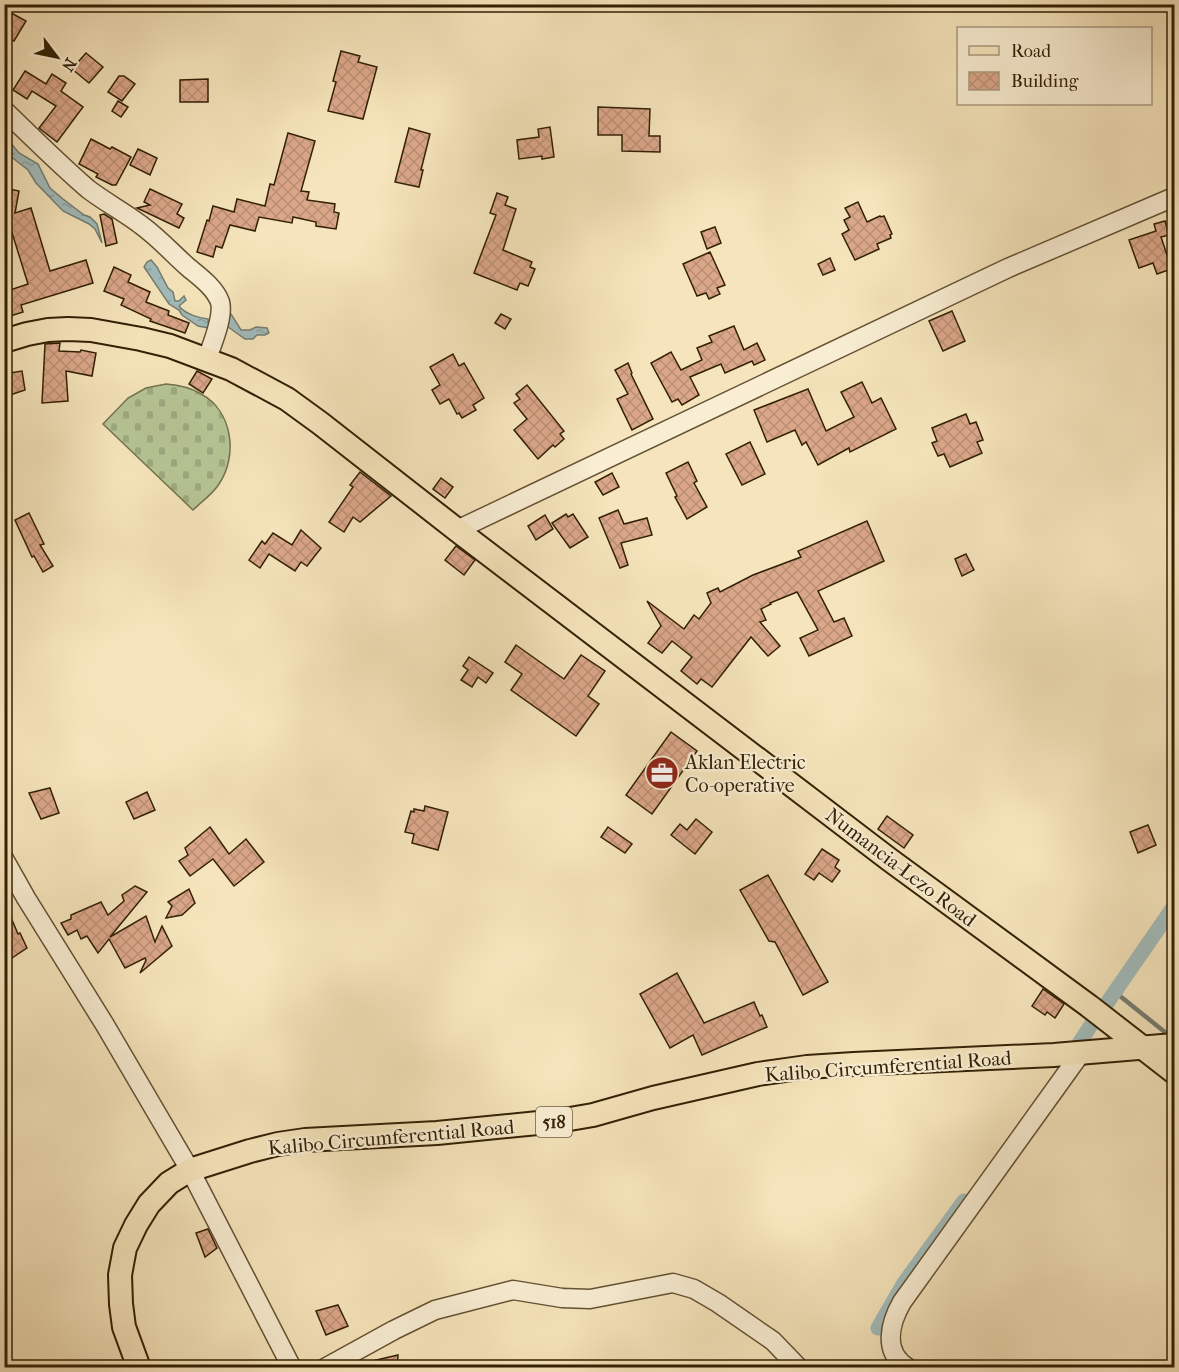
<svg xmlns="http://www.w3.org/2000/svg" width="1179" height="1372" font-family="'IM FELL French Canon',serif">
  <defs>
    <pattern id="cemetery-stones" width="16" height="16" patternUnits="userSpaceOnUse" patternTransform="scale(1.5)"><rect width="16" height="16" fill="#b6c696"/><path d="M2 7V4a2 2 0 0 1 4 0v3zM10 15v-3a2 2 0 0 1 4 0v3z" fill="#9daa80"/></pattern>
    <pattern id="water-ripples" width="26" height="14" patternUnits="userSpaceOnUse" patternTransform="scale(1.5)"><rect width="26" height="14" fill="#a2bcbc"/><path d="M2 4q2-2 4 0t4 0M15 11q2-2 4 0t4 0" fill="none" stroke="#8ca1a0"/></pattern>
    <pattern id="building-cross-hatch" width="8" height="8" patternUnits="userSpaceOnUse" patternTransform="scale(1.5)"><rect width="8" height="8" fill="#dba789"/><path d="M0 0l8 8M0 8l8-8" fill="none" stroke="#bc8f75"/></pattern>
  </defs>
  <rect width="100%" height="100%" fill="#f6e5bc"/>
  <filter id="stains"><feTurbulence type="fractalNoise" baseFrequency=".00333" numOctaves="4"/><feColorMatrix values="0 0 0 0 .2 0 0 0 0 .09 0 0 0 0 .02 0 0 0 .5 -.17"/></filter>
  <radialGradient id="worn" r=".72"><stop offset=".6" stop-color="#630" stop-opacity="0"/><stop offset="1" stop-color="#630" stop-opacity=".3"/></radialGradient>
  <!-- cemetery -->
  <path fill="url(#cemetery-stones)" stroke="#74734e" stroke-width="1.5" d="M 166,384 C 179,385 190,387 201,394 C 233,411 238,456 219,484 C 213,494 201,502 193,510 L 103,424 L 128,398 L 146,388 Z"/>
  <!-- water -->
  <g fill="url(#water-ripples)" stroke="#757e73" stroke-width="1.5">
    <polygon points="5,136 19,153 38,164 50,188 63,199 84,215 90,217 97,224 102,243 95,229 89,224 63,211 36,183 28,170 5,152"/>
    <path d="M 151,260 L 157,267 L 168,288 L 173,292 L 175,301 L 179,301 L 184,296 L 186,300 L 179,306 C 185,314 199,318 208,319 L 209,328 L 198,326 L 182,315 L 179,310 L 169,304 L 144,267 L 147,262 Z"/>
    <polygon points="226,314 231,314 241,330 250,330 256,327 267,328 269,333 265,335 257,335 253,339 245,339 224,324"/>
  </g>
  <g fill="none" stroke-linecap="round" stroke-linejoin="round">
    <!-- stream -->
    <polyline stroke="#757e73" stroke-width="4.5" points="1115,992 1171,1037"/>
    <!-- canal -->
    <g stroke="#a2bcbc" stroke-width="15">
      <polyline points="1105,1006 1174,906"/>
      <polyline points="1076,1048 1093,1022"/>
      <polyline points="878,1328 904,1283 964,1201"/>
    </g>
  </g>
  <!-- building -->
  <g fill="url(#building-cross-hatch)" stroke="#322005" stroke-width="1.5">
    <polygon points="4,9 26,21 14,41 4,36"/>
    <polygon points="341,51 360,56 358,62 377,67 363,119 328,111 336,82 333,81"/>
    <polygon points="86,53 103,67 89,83 72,69"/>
    <polygon points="25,71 46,84 52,74 66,83 61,91 83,107 57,142 39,128 56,106 32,91 27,99 13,90"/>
    <polygon points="119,76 124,76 135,84 122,101 108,92"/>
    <polygon points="208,79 208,102 180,102 180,80"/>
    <polygon points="118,101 128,107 121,117 112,111"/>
    <polygon points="598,107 650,109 649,136 660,136 660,152 622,151 622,135 598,135"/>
    <polygon points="550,127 554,157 542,159 542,156 519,159 517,140 539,137 538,129"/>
    <polygon points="409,128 430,134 421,170 423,170 419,187 395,182"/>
    <polygon points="288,133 315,141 301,191 309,192 307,200 335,204 334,212 339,213 336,229 316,226 316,222 293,217 292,223 259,217 255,231 230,225 222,248 216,246 213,257 197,252 207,220 209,221 213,206 234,212 237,199 265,206 270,184 274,185"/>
    <polygon points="91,139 110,149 112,147 131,157 116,185 112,185 96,177 98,174 79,164"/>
    <polygon points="138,149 157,158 150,175 130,165"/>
    <polygon points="4,188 19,191 15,213 31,208 50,271 86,260 93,283 21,305 23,312 4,318 4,292 28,284 4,207"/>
    <polygon points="150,189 182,204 177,214 184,218 179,228 137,208 150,205 144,202"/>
    <polygon points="497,193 508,197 505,205 516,209 503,250 532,262 530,267 535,269 528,286 520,283 517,290 474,273 496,215 490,213"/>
    <polygon points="858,202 867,222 880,216 881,217 884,216 892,234 890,235 891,238 877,244 879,249 855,260 842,234 849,230 844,220 850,217 845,208"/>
    <polygon points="104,214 112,219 117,243 106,246 100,215"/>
    <polygon points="1165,221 1169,235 1161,237 1168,258 1174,256 1174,268 1157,274 1153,263 1139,268 1129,240 1156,231 1154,224"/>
    <polygon points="715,227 721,243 707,249 701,232"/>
    <polygon points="710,252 725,285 717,288 720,294 709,299 706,293 697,296 683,264"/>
    <polygon points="830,258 835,270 823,275 818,264"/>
    <polygon points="114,267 131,275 128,282 150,292 146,302 169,311 168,315 189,323 185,333 150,321 151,319 121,305 124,299 104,291"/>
    <polygon points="952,311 965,341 943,351 929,321"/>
    <polygon points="501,314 511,319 505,329 495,323"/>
    <polygon points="734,326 744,350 757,343 765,360 754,365 752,361 725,373 721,364 690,377 699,395 682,405 678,399 672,402 651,363 671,352 681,370 702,360 697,348 712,342 709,336"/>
    <polygon points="60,343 59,351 80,352 81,350 96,353 92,376 66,371 68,401 42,403 45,344"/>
    <polygon points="453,354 459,366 464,363 484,398 473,405 476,410 462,418 459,413 457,414 449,399 440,404 432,390 440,385 430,367"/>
    <polygon points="628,363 632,373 631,374 653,419 632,430 617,399 628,394 615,370"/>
    <polygon points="22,371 25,390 4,397 4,374"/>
    <polygon points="197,371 212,379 203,393 189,384"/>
    <polygon points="862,382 872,403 881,398 896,429 850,452 849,448 818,465 806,442 802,445 795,430 767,442 754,410 808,389 826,431 854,417 841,392"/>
    <polygon points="527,385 564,431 560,434 564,439 555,447 553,445 538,459 514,430 527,419 514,403 520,399 516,394"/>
    <polygon points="966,414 970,424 976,422 983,440 977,442 982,453 950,467 944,454 938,456 932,443 937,441 932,428"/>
    <polygon points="750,442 765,474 742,485 726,454"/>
    <polygon points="688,462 697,481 694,483 707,507 687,519 675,497 677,496 666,473"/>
    <polygon points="360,472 391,496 360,522 353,517 344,532 329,522 353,487 350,485"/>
    <polygon points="612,473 619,487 603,495 595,482"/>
    <polygon points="441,478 453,487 445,498 433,489"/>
    <polygon points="618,510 624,524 647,518 652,535 621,543 628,565 620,568 599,518"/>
    <polygon points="29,513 44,544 40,545 53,566 43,572 34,556 32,557 15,520"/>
    <polygon points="566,514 568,517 573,514 588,537 570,548 552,523"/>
    <polygon points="545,515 553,529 536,540 528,526"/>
    <polygon points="867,521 884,561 818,591 834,622 844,618 852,636 809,656 800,638 818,630 797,592 770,603 771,604 761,609 766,620 760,622 780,646 768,656 751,637 712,687 701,679 697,684 681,671 692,657 672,641 662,653 648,643 661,626 647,601 684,629 694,615 699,619 711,603 707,593 718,588 720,592 753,575 801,557 798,551"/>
    <polygon points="301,530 321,548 307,566 301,562 295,571 269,554 260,568 249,560 262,541 265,544 273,533 292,545"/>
    <polygon points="456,546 475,560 464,575 445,560"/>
    <polygon points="966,554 974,570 962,576 955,559"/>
    <polygon points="516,645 564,679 581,655 605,671 588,696 599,704 576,736 511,690 522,674 505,662"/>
    <polygon points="469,657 493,673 486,683 478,677 472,687 461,680 468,670 463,666"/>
    <polygon points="671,732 697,751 652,814 626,795"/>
    <polygon points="50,788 59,813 41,819 29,793"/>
    <polygon points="147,792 155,810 134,819 126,802"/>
    <polygon points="425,806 448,812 438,850 412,843 414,834 405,832 411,811 414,812 414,809 424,811"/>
    <polygon points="887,816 913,835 904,848 878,829"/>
    <polygon points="696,819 712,832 695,854 671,835 680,824 687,830"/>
    <polygon points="1148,825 1156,845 1138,853 1130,832"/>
    <polygon points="210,827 229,854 246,839 264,862 234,886 213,859 190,876 179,861 188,855 185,848"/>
    <polygon points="608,827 632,844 625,853 601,837"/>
    <polygon points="822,849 839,860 835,867 840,871 832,882 819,873 814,880 805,874"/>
    <polygon points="768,875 828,982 803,995 775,942 769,941 740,890"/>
    <polygon points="135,886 147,892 110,937 146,916 155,942 162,926 172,946 140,973 146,960 145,958 125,968 109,939 98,953 87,936 81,939 77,930 68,935 61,923 71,919 71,915 101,902 108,915 124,901 122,895"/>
    <polygon points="189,889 195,903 182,915 166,918 172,906 168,902"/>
    <polygon points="4,901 18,934 20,933 27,948 12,958 4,954"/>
    <polygon points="677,973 704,1023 754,1002 760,1016 762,1015 767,1027 702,1055 693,1035 670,1048 640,994"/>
    <polygon points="1043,989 1064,1004 1055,1018 1047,1012 1045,1015 1032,1006"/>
    <polygon points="208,1229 217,1248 205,1257 196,1233"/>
    <polygon points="338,1305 348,1326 326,1335 316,1311"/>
    <polygon points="398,1355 397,1368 363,1368 363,1363"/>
  </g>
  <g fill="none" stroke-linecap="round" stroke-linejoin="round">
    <defs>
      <g id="minor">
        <path d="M 4,110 C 32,137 59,164 88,189 C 105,202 124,212 141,225 C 159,238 173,254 189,268 C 200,277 215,288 220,302 C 224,317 212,344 207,359"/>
        <polyline points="457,530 1008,268 1174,197"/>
        <polyline points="4,859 26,898 105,1025 190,1170 292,1368"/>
        <polyline points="325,1368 394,1330 435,1310 513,1290 562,1298 590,1299 673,1283 694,1289 718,1303 773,1341 799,1368"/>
        <path d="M 908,1368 C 882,1352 890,1323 902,1302 L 1081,1053"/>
      </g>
      <g id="major">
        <polyline points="4,341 27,334 48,330 68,329 91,330 141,339 170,346 231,369 287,399 320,423 457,530 890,860 1089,1006 1174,1072"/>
        <polyline points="139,1368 124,1327 121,1304 120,1275 125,1248 136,1225 149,1204 169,1183 190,1170 250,1151 278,1144 305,1140 437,1133 558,1121 593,1115 653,1098 758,1074 807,1067 854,1064 1054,1055 1174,1045"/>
      </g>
    </defs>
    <!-- minor casing -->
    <use href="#minor" stroke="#635133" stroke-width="21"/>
    <!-- major casing -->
    <use href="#major" stroke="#322005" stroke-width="26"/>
    <!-- minor -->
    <use href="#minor" stroke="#f9eed3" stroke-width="18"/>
    <!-- major -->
    <use href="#major" stroke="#f6e5bc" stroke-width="22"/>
  </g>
  <!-- icons -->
  <defs>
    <symbol id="office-disc" viewBox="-11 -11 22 22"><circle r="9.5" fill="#8f2418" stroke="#f9eed3"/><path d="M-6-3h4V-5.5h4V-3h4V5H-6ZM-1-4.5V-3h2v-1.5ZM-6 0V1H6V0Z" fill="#fff"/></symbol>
  </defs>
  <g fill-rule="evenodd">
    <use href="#office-disc" x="643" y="754" width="38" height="38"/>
  </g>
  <g text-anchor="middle" stroke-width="4.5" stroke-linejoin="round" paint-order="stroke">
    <!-- shield labels -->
    <rect fill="#f9eed3" stroke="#6e5e43" stroke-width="1.5" x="536" y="1107" width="36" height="30" rx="4.5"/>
    <g font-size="18" font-weight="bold" fill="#322005">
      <text x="554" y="1128">518</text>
    </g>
    <!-- poi labels -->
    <g font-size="20" fill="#322005" stroke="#f9eed3" text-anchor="start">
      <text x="685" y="769">Aklan Electric<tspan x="685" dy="23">Co-operative</tspan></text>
    </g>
    <!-- street labels -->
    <g font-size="20" fill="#322005" stroke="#f9eed3">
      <text transform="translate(901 867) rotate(37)" y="7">Numancia-Lezo Road</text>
      <text transform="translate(888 1066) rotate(-4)" y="7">Kalibo Circumferential Road</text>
      <text transform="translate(391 1137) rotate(-5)" y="7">Kalibo Circumferential Road</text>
    </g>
  </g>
  <!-- margin -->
  <rect width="1179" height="1372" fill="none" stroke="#f6e5bc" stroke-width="24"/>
  <rect x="6" y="6" width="1167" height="1360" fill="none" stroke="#322005" stroke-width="3"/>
  <rect x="12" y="12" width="1155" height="1348" fill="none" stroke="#322005" stroke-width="1.5"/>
  <!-- legend -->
  <rect x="957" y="27" width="195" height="78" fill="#f9eed3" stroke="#a99c81" stroke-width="1.5"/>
  <rect x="969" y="46" width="30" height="9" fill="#f6e5bc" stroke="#a99c81" stroke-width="1.5"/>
  <text x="1011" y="57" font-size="18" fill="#322005">Road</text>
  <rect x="969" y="72" width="30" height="18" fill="url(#building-cross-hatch)" stroke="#a99c81" stroke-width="1.5"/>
  <text x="1011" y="87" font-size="18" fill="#322005">Building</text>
  <!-- north arrow -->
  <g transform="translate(57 57) rotate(122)" stroke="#f9eed3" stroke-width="4.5" paint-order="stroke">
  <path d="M0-4.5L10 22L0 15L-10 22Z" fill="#322005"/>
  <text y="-9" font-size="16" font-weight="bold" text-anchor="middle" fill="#322005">N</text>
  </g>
  <rect width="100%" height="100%" filter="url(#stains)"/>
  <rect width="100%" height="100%" fill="url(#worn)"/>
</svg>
